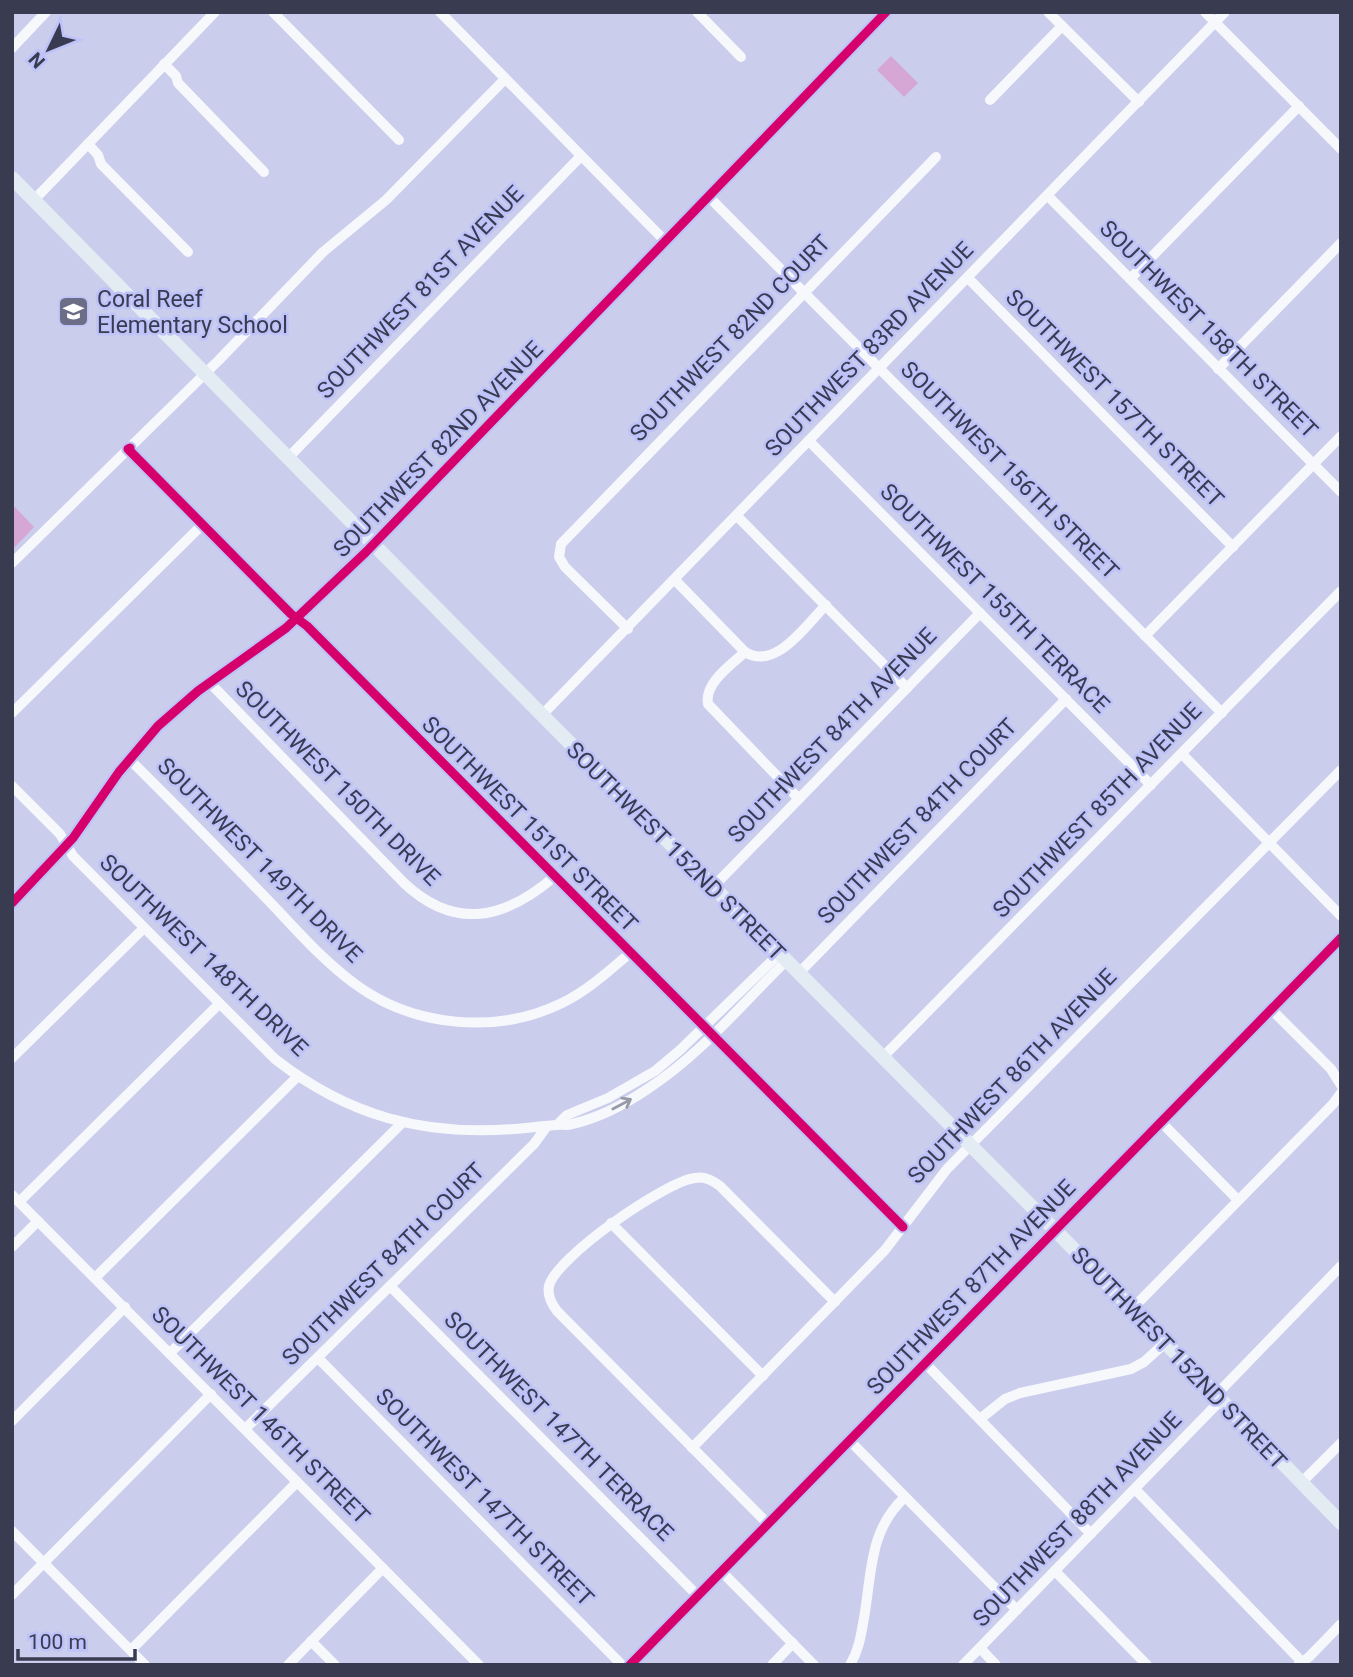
<svg xmlns="http://www.w3.org/2000/svg" width="1353" height="1677" font-family="Roboto,sans-serif">
  <rect width="100%" height="100%" fill="#cacdec"/>
  <!-- green -->
  <g fill="#d6a7d5">
    <polygon points="891,56 918,83 904,97 877,70"/>
    <polygon points="12,504 34,527 12,550"/>
  </g>
  <g fill="none" stroke-linecap="round" stroke-linejoin="round">
    <!-- minor -->
    <g stroke="#f7f8fc" stroke-width="10">
      <polyline points="273,12 399,140"/>
      <polyline points="440,12 665,241"/>
      <polyline points="697,12 741,57"/>
      <polyline points="1048,12 1139,102"/>
      <polyline points="1205,12 1341,149"/>
      <polyline points="12,48 46,12"/>
      <polyline points="164,64 176,76 178,83 264,172"/>
      <polyline points="990,100 1062,26"/>
      <polyline points="88,144 98,155 101,164 188,252"/>
      <polyline points="1048,196 1341,492"/>
      <polyline points="709,197 1222,713"/>
      <polyline points="34,200 215,12"/>
      <polyline points="968,278 1233,547"/>
      <polyline points="1130,279 1299,106"/>
      <polyline points="1218,369 1341,243"/>
      <polyline points="809,441 1151,785"/>
      <polyline points="128,449 291,614 307,626 903,1227"/>
      <polyline points="289,457 581,156"/>
      <polyline points="737,516 907,688"/>
      <polyline points="12,563 219,360 323,252 386,200 505,79"/>
      <path d="M 675,580 L 745,652 C 776,671 806,625 826,605"/>
      <polyline points="628,629 565,567 559,557 561,544 936,157"/>
      <polyline points="1145,636 1341,436"/>
      <path d="M 745,652 C 731,665 704,683 708,704 L 799,799"/>
      <path d="M 210,683 L 404,883 C 455,931 505,919 554,877"/>
      <polyline points="12,713 203,524"/>
      <polyline points="542,715 1225,12"/>
      <polyline points="1182,754 1341,916"/>
      <path d="M 129,759 C 176,805 221,852 267,899 C 295,928 322,960 355,984 C 413,1027 497,1035 562,1003 C 587,991 609,971 630,953"/>
      <path d="M 12,786 L 60,834 L 73,856 L 275,1059 C 348,1116 423,1136 514,1129 C 528,1128 543,1126 557,1125 C 562,1124 567,1126 572,1124 C 599,1118 627,1103 649,1088 C 701,1054 742,1004 786,961"/>
      <polyline points="713,887 980,613"/>
      <polyline points="12,903 73,838 119,772 158,726 198,691 286,628 366,552 886,12"/>
      <polyline points="799,973 1066,699"/>
      <polyline points="1271,1009 1331,1069 1341,1085"/>
      <polyline points="12,1058 144,928"/>
      <polyline points="882,1058 1341,591"/>
      <polyline points="1160,1121 1238,1200"/>
      <polyline points="558,1124 567,1115 608,1098 655,1071 680,1050 779,954"/>
      <polyline points="12,1195 479,1665"/>
      <polyline points="19,1202 219,1004"/>
      <polyline points="611,1223 763,1376"/>
      <polyline points="12,1247 38,1221"/>
      <polyline points="95,1278 298,1076"/>
      <polyline points="390,1286 697,1595"/>
      <polyline points="1132,1309 1333,1104 1341,1093"/>
      <polyline points="170,1353 402,1123"/>
      <polyline points="318,1358 622,1665"/>
      <polyline points="924,1362 1091,1534"/>
      <polyline points="1215,1396 1341,1266"/>
      <polyline points="980,1419 1005,1399 1020,1393 1131,1369 1144,1362 1165,1343"/>
      <polyline points="12,1421 125,1307"/>
      <polyline points="245,1429 534,1144 547,1126"/>
      <polyline points="849,1440 1017,1610"/>
      <polyline points="692,1448 885,1250 947,1169 1341,770"/>
      <polyline points="1301,1483 1341,1443"/>
      <polyline points="1135,1489 1301,1661"/>
      <path d="M 767,1523 L 557,1311 C 551,1303 547,1295 549,1286 C 556,1257 666,1181 695,1178 C 705,1176 713,1181 720,1186 L 835,1302"/>
      <polyline points="12,1531 145,1665"/>
      <polyline points="721,1571 814,1665"/>
      <polyline points="1055,1571 1147,1665"/>
      <polyline points="12,1595 211,1394"/>
      <polyline points="311,1641 335,1665"/>
      <polyline points="980,1648 996,1665"/>
      <polyline points="131,1650 297,1482"/>
      <polyline points="288,1665 383,1568"/>
      <polyline points="630,1665 1341,938"/>
      <polyline points="772,1665 793,1643"/>
      <path d="M 850,1665 C 859,1650 861,1635 864,1618 C 872,1572 869,1530 905,1497"/>
      <polyline points="963,1665 1220,1401"/>
      <polyline points="1298,1665 1309,1657 1341,1624"/>
    </g>
    <!-- major -->
    <polyline stroke="#e4ecf3" stroke-width="14" points="12,178 542,715 1055,1230 1341,1523"/>
    <defs>
      <g id="cycleway">
        <polyline points="130,448 128,449 291,614 307,626 903,1227"/>
        <polyline points="12,903 73,838 119,772 158,726 198,691 286,628 366,552 886,12"/>
        <polyline points="630,1665 1341,938"/>
      </g>
    </defs>
    <!-- cycleway casing -->
    <use href="#cycleway" stroke="#bdc2f9" stroke-width="13"/>
    <!-- cycleway -->
    <use href="#cycleway" stroke="#d6006c" stroke-width="9"/>
  </g>
  <!-- one-way arrows -->
  <defs><path id="oneway-shaft" d="M-6 0H5M1.5-3L5.5 0L1.5 3" fill="none" stroke-width="1.6" stroke-linecap="round" stroke-linejoin="round" transform="scale(1.75)"/></defs>
  <use stroke="#989aa6" href="#oneway-shaft" transform="translate(622 1104) rotate(-28)"/>
  <!-- icons -->
  <defs>
    <symbol id="school-square" viewBox="-11 -11 22 22"><rect x="-9" y="-9" width="18" height="18" rx="4" fill="#6c6e87" stroke="#bdc2f9"/><path d="M0-5L7-2L0 1L-7-2ZM-4 1L0 2.5L4 1V4Q0 6-4 4Z" fill="#fff"/></symbol>
  </defs>
  <g fill-rule="evenodd">
    <use href="#school-square" x="56" y="294" width="35" height="35"/>
  </g>
  <g text-anchor="middle" stroke-width="5" stroke-linejoin="round" paint-order="stroke">
    <!-- street labels -->
    <g font-size="23" fill="#393b51" stroke="#bdc2f9">
      <text transform="translate(420 292) rotate(-46)" y="8">SOUTHWEST 81ST AVENUE</text>
      <text transform="translate(1209 329) rotate(45)" y="8">SOUTHWEST 158TH STREET</text>
      <text transform="translate(730 338) rotate(-46)" y="8">SOUTHWEST 82ND COURT</text>
      <text transform="translate(869 349) rotate(-46)" y="8">SOUTHWEST 83RD AVENUE</text>
      <text transform="translate(1115 398) rotate(45)" y="8">SOUTHWEST 157TH STREET</text>
      <text transform="translate(438 449) rotate(-46)" y="8">SOUTHWEST 82ND AVENUE</text>
      <text transform="translate(1010 470) rotate(45)" y="8">SOUTHWEST 156TH STREET</text>
      <text transform="translate(995 598) rotate(45)" y="8">SOUTHWEST 155TH TERRACE</text>
      <text transform="translate(832 735) rotate(-46)" y="8">SOUTHWEST 84TH AVENUE</text>
      <text transform="translate(338 783) rotate(45)" y="8">SOUTHWEST 150TH DRIVE</text>
      <text transform="translate(1097 810) rotate(-46)" y="8">SOUTHWEST 85TH AVENUE</text>
      <text transform="translate(917 821) rotate(-46)" y="8">SOUTHWEST 84TH COURT</text>
      <text transform="translate(530 824) rotate(45)" y="8">SOUTHWEST 151ST STREET</text>
      <text transform="translate(676 851) rotate(45)" y="8">SOUTHWEST 152ND STREET</text>
      <text transform="translate(260 860) rotate(45)" y="8">SOUTHWEST 149TH DRIVE</text>
      <text transform="translate(204 955) rotate(44)" y="8">SOUTHWEST 148TH DRIVE</text>
      <text transform="translate(1012 1076) rotate(-46)" y="8">SOUTHWEST 86TH AVENUE</text>
      <text transform="translate(383 1264) rotate(-45)" y="8">SOUTHWEST 84TH COURT</text>
      <text transform="translate(971 1287) rotate(-46)" y="8">SOUTHWEST 87TH AVENUE</text>
      <text transform="translate(1179 1358) rotate(46)" y="8">SOUTHWEST 152ND STREET</text>
      <text transform="translate(261 1415) rotate(45)" y="8">SOUTHWEST 146TH STREET</text>
      <text transform="translate(559 1426) rotate(45)" y="8">SOUTHWEST 147TH TERRACE</text>
      <text transform="translate(485 1497) rotate(45)" y="8">SOUTHWEST 147TH STREET</text>
      <text transform="translate(1077 1519) rotate(-46)" y="8">SOUTHWEST 88TH AVENUE</text>
    </g>
    <!-- poi labels -->
    <g font-size="23" fill="#393b51" stroke="#bdc2f9" text-anchor="start">
      <text x="97" y="307">Coral Reef<tspan x="97" dy="26">Elementary School</tspan></text>
    </g>
  </g>
  <!-- border -->
  <rect width="1353" height="1677" fill="none" stroke="#393b51" stroke-width="28"/>
  <!-- north arrow -->
  <g transform="translate(49 49) rotate(227)" stroke="#bdc2f9" stroke-width="5" paint-order="stroke">
  <path d="M0-5L12 26L0 18L-12 26Z" fill="#393b51"/>
  <text y="-10" font-size="19" font-weight="bold" text-anchor="middle" fill="#393b51">N</text>
  </g>
  <!-- scale -->
  <path d="M18 1649v10h117v-10" fill="none" stroke="#393b51" stroke-width="3.5"/>
  <text x="28" y="1649" font-size="21" fill="#393b51" stroke="#bdc2f9" stroke-width="5" paint-order="stroke">100 m</text>
</svg>
